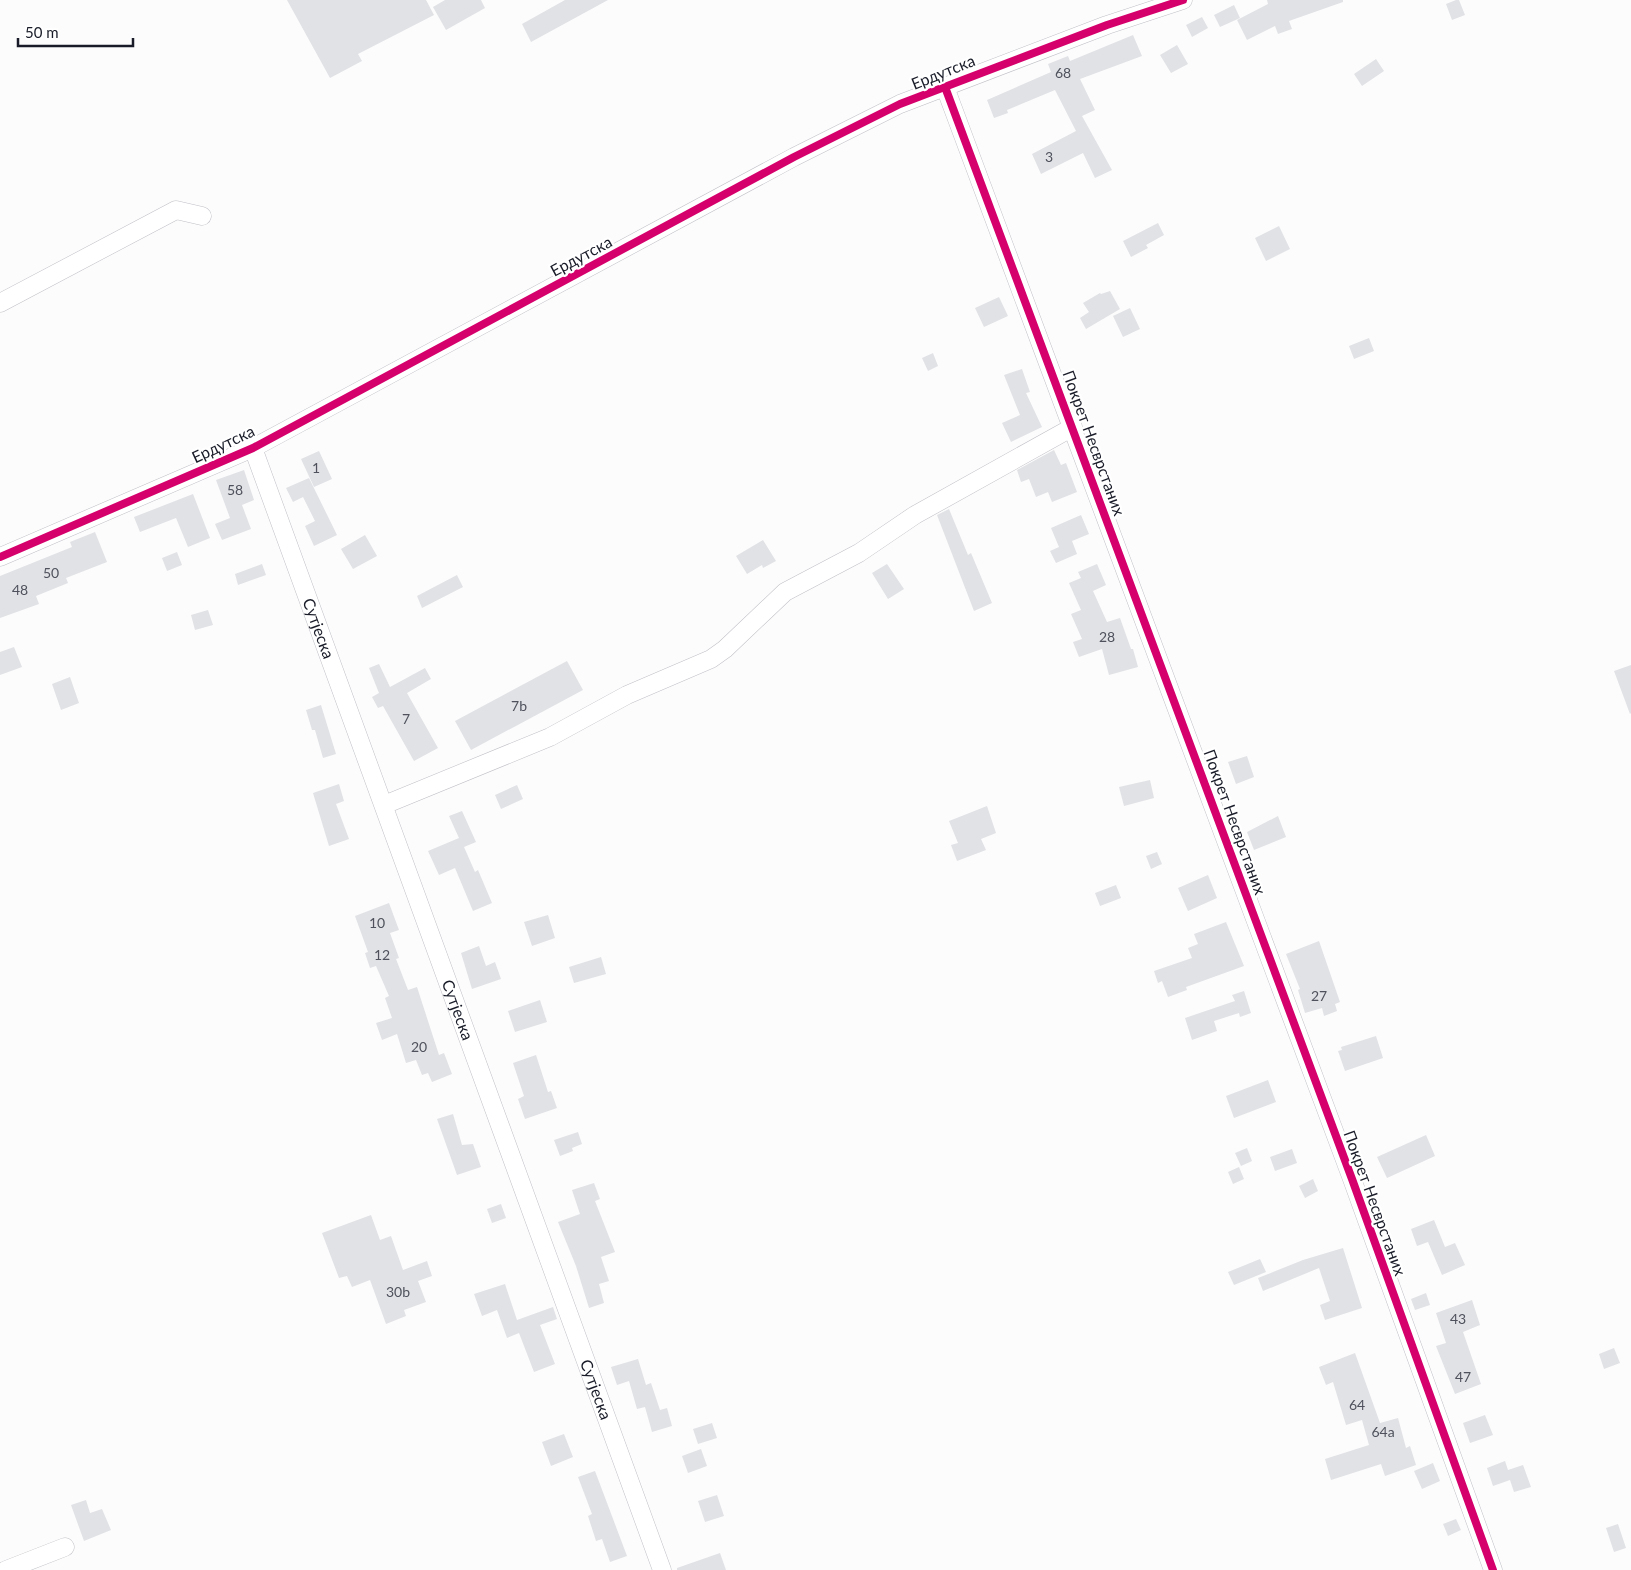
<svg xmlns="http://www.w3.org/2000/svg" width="1631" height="1570" font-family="Lato,sans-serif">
  <rect width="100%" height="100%" fill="#fcfcfc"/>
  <!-- building -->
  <g fill="#e1e2e6">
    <polygon points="287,0 426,0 434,15 358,54 362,61 330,78"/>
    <polygon points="445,0 481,0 485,8 446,30 433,7"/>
    <polygon points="565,0 608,0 531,42 522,24"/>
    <polygon points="1267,0 1343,0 1343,2 1289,21 1292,29 1278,34 1275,26 1247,40 1237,20 1268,4"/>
    <polygon points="1456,0 1459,0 1465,15 1452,20 1446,4"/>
    <polygon points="1234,5 1240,18 1220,27 1214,15"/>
    <polygon points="1202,17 1208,28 1192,37 1186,25"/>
    <polygon points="1133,35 1142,56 1080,79 1095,110 1082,116 1112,170 1095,178 1083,153 1041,174 1032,154 1076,131 1055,90 1007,110 1008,113 994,118 987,100 1051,72 1048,64 1068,56 1070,61"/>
    <polygon points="1177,45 1188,64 1171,73 1160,55"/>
    <polygon points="1376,59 1384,71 1362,86 1354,74"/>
    <polygon points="1158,223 1164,235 1146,245 1148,248 1131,257 1123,241"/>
    <polygon points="1279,226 1290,249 1266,261 1255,238"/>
    <polygon points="1110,291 1120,309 1086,329 1080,318 1089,312 1083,303 1100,293 1101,294"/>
    <polygon points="999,297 1008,316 984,327 975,308"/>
    <polygon points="1130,308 1140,329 1123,337 1113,316"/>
    <polygon points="1369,338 1374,351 1354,359 1349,346"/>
    <polygon points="933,353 938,366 928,371 922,358"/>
    <polygon points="1022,369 1030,392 1026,393 1042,427 1011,442 1002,423 1020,415 1004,375"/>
    <polygon points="1054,450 1061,465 1066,463 1077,492 1052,502 1048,492 1036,497 1029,479 1021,482 1017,470"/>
    <polygon points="319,451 332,479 314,487 301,459"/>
    <polygon points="244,470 254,500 242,505 251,529 222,540 215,524 230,518 216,480"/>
    <polygon points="309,478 337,535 314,546 305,526 315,521 303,497 293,502 286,488"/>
    <polygon points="193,494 210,538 188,547 176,518 140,532 134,517"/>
    <polygon points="949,509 968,555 971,553 992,603 974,611 937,515"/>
    <polygon points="1081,515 1089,534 1072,541 1077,554 1056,563 1050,551 1059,547 1051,528"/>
    <polygon points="95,532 107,562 66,578 68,583 36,596 39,604 0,618 0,576 72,547 70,542"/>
    <polygon points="365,535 377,556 353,569 341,549"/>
    <polygon points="763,540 776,561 763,568 762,565 747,574 736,556"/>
    <polygon points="177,552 182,565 167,571 162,558"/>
    <polygon points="262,564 266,575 238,585 235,574"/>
    <polygon points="887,564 904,589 888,599 872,573"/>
    <polygon points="1097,564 1106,585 1093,591 1107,622 1120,618 1131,649 1133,649 1138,667 1109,675 1102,649 1079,657 1073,642 1082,639 1071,614 1081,610 1069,583 1081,578 1078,572"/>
    <polygon points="457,575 463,587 422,608 417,596"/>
    <polygon points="208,610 213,625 195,630 191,615"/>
    <polygon points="14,647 22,667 0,675 0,652"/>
    <polygon points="567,661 583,690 471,750 455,721"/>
    <polygon points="379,664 390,687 425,668 431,679 407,693 438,748 414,761 383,706 378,708 372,697 379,693 369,668"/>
    <polygon points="1631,665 1631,713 1630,714 1614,671"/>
    <polygon points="70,677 79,703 61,710 52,684"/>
    <polygon points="321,705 336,754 323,758 315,730 312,730 306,710"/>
    <polygon points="1247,756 1254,777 1236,784 1228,762"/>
    <polygon points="1150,780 1154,798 1124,806 1119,787"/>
    <polygon points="339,784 344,801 336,804 349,839 329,846 313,793"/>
    <polygon points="517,785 523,799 501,809 495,795"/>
    <polygon points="987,806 996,833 981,839 986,850 957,861 951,845 958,843 949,821"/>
    <polygon points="462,811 476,842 464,847 475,872 478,870 492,903 473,911 455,868 439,875 428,851 459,838 449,816"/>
    <polygon points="1278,816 1286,837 1254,850 1247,832"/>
    <polygon points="1157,852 1162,864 1151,869 1146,856"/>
    <polygon points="1208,875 1217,898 1188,911 1178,888"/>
    <polygon points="1116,885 1121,898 1100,906 1095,893"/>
    <polygon points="389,903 399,930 390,933 399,958 396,959 408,990 417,987 439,1055 444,1053 452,1074 432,1082 428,1073 422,1075 416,1060 406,1063 397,1034 382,1040 376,1023 392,1018 385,998 389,996 376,966 370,968 365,953 368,952 355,916"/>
    <polygon points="548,915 555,938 532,946 524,922"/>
    <polygon points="1226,922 1244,966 1186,987 1187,990 1168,997 1162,981 1158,983 1154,971 1192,958 1188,948 1198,944 1194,934"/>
    <polygon points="1319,941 1340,1002 1335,1004 1337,1011 1324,1016 1322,1008 1305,1013 1298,990 1300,989 1286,954"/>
    <polygon points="479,946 486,966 495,962 501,979 472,989 461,953"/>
    <polygon points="601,957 606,974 574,983 569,967"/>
    <polygon points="1244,991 1251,1013 1240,1017 1239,1013 1214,1021 1217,1031 1192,1040 1185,1018 1235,1001 1232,995"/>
    <polygon points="540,1000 547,1022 515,1032 508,1011"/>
    <polygon points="1376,1036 1383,1058 1345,1071 1338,1051 1342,1050 1341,1047"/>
    <polygon points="536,1055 548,1092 551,1091 557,1108 525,1119 518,1099 524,1096 513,1063"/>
    <polygon points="1268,1080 1276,1102 1234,1118 1226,1096"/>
    <polygon points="453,1114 462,1145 473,1144 481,1167 457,1175 437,1119"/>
    <polygon points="578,1132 582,1144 572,1148 573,1151 560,1156 554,1140"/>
    <polygon points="1426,1135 1435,1156 1387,1178 1377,1157"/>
    <polygon points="1247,1148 1252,1161 1241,1166 1235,1153"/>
    <polygon points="1292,1149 1297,1163 1275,1171 1270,1157"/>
    <polygon points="1239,1167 1244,1179 1233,1184 1228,1172"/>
    <polygon points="1313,1179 1318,1191 1305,1198 1299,1186"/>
    <polygon points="594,1183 600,1199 595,1201 615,1252 601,1257 609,1281 599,1284 604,1303 589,1308 576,1266 558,1222 580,1214 572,1190"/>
    <polygon points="501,1204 506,1218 492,1223 487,1209"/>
    <polygon points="371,1215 380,1240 391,1236 403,1270 427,1261 432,1276 418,1281 426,1302 404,1310 406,1316 386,1324 370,1280 352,1287 347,1276 339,1278 322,1233"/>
    <polygon points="1434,1220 1445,1247 1455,1243 1465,1265 1442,1275 1428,1242 1417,1246 1411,1229"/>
    <polygon points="1343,1248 1362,1308 1325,1320 1320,1305 1330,1301 1319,1268 1263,1291 1258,1278 1303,1260"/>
    <polygon points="1260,1259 1266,1272 1234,1285 1228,1272"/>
    <polygon points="505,1284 517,1320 553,1307 557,1319 540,1325 555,1364 534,1372 519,1333 507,1338 497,1310 482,1316 474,1294"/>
    <polygon points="1426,1293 1430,1305 1415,1310 1411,1299"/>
    <polygon points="1472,1300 1480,1325 1463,1332 1481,1384 1455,1394 1436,1346 1446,1343 1436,1313"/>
    <polygon points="1614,1348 1620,1363 1604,1369 1599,1354"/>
    <polygon points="1355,1353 1380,1423 1398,1418 1406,1448 1410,1446 1416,1465 1385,1476 1381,1464 1331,1480 1325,1459 1369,1445 1362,1420 1346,1425 1333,1382 1326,1385 1319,1367"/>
    <polygon points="638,1359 646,1385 651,1383 660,1410 667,1408 672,1426 652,1432 645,1407 637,1409 629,1381 617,1385 611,1367"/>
    <polygon points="1485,1415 1493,1435 1470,1443 1463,1423"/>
    <polygon points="712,1423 717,1438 698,1444 693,1429"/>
    <polygon points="564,1434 573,1457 551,1466 542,1442"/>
    <polygon points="701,1449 707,1466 688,1473 682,1456"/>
    <polygon points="1505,1461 1508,1470 1523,1465 1531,1487 1514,1492 1510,1480 1493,1486 1487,1468"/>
    <polygon points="1433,1463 1440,1481 1422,1489 1414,1471"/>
    <polygon points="595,1471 627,1556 610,1562 602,1539 596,1541 588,1516 592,1514 578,1477"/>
    <polygon points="717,1495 724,1516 705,1522 698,1501"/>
    <polygon points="86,1500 90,1513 102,1509 111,1530 84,1541 71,1505"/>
    <polygon points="1456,1519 1461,1530 1448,1536 1443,1524"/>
    <polygon points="1618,1524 1626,1548 1614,1552 1606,1528"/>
    <polygon points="720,1553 726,1570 677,1570 677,1568"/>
  </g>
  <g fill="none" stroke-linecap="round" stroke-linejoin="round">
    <defs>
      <g id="minor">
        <polyline points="945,87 1352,1179 1493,1570"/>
        <polyline points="0,303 176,210 202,216"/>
        <path id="s1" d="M 253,448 L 662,1570"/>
        <polyline points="0,557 253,448 794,157 900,104 1107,25 1183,0"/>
        <polyline points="384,805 550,737 627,695 711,659 725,649 785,592 859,553 915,515 1073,427"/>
        <polyline points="6,1570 65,1547"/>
      </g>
    </defs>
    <!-- minor casing -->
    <use href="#minor" stroke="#c0c1c7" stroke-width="19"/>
    <!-- minor -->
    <use href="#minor" stroke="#fff" stroke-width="18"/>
    <defs>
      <g id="cycleway">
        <polyline points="945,87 1352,1179 1493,1570"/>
        <polyline points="0,557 253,448 794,157 900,104 1107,25 1183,0"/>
      </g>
    </defs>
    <!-- cycleway casing -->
    <use href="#cycleway" stroke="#fff" stroke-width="11"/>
    <!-- cycleway -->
    <use href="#cycleway" stroke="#d6006c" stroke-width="8"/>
  </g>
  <g text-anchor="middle" stroke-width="4.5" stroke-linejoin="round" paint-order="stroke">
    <!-- number labels -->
    <g font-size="14" fill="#4f525c">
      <text x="1063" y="78">68</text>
      <text x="1049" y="162">3</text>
      <text x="316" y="473">1</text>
      <text x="235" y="495">58</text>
      <text x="51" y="578">50</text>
      <text x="20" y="595">48</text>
      <text x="1107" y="642">28</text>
      <text x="519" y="711">7b</text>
      <text x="406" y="724">7</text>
      <text x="377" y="928">10</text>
      <text x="382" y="960">12</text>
      <text x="1319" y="1001">27</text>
      <text x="419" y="1052">20</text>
      <text x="398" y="1297">30b</text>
      <text x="1458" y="1324">43</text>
      <text x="1463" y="1382">47</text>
      <text x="1357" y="1410">64</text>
      <text x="1383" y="1437">64a</text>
    </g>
    <!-- street labels -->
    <g font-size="16" fill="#191c28" stroke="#fff">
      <text transform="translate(943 72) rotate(-22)" y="6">Ердутска</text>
      <text transform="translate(581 256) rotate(-28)" y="6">Ердутска</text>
      <text transform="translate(1094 443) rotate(70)" y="6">Покрет Несврстаних</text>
      <text transform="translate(223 444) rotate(-25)" y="6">Ердутска</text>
      <text dy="6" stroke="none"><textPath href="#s1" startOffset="192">Сутјеска</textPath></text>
      <text transform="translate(1235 822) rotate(70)" y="6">Покрет Несврстаних</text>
      <text dy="6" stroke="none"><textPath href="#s1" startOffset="598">Сутјеска</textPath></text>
      <text transform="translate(1375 1203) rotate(70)" y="6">Покрет Несврстаних</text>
      <text dy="6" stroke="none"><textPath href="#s1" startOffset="1002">Сутјеска</textPath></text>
    </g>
  </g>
  <!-- scale -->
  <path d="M18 38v8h115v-8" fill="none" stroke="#191c28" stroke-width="2.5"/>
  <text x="25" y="38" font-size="15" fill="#191c28" stroke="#ffffff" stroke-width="4" paint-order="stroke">50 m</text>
</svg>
